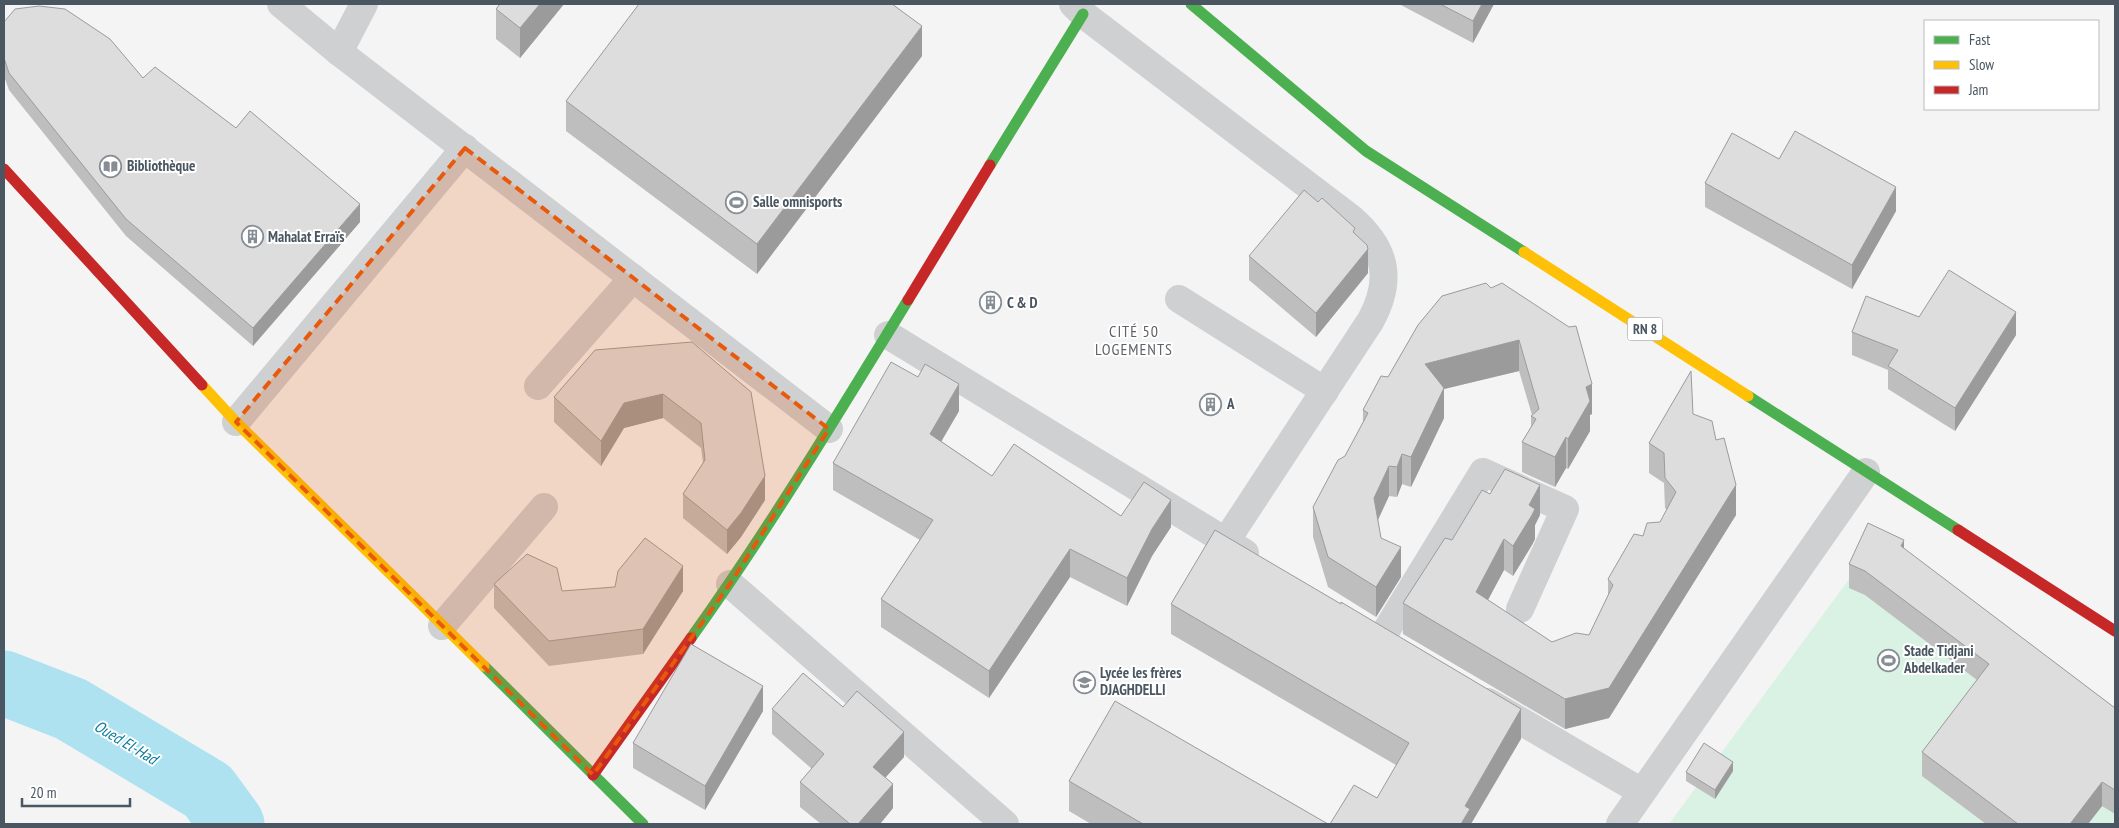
<svg xmlns="http://www.w3.org/2000/svg" width="2119" height="828" font-family="'PT Sans Narrow',sans-serif">
  <rect width="100%" height="100%" fill="#f4f4f4"/>
  <!-- green -->
  <polygon fill="#d9f2e3" points="1858,567 2115,753 2115,824 1669,824"/>
  <g fill="none" stroke-linecap="round" stroke-linejoin="round">
    <!-- river -->
    <polyline stroke="#aee2f0" stroke-width="65" points="4,683 71,709 208,791 232,824"/>
    <!-- street -->
    <g stroke="#ced0d2" stroke-width="28">
      <polyline points="281,4 339,52 829,429"/>
      <path d="M 1073,4 L 1083,14 L 1352,219 C 1386,249 1393,279 1371,320 L 1226,541"/>
      <polyline points="339,52 364,4"/>
      <polyline points="1179,299 1325,391"/>
      <polyline points="888,335 1245,553"/>
      <polyline points="538,386 633,278"/>
      <polyline points="236,422 465,148"/>
      <polyline points="730,584 1005,824"/>
      <polyline points="442,626 544,507"/>
      <polyline points="1381,639 1483,472 1565,509 1520,609"/>
      <polyline points="1488,702 1642,792"/>
      <polyline points="1620,824 1866,472"/>
    </g>
    <!-- fast -->
    <g stroke="#4caf50" stroke-width="11">
      <polyline points="1191,4 1366,151 1524,252"/>
      <polyline points="990,165 1083,14"/>
      <polyline points="1748,396 1958,530"/>
      <path d="M 691,638 C 769,529 838,414 908,300"/>
      <polyline points="484,666 643,824"/>
    </g>
    <!-- slow -->
    <g stroke="#ffc107" stroke-width="11">
      <polyline points="1524,252 1748,396"/>
      <polyline points="202,385 236,422 484,666"/>
    </g>
    <!-- jam -->
    <g stroke="#c62828" stroke-width="11">
      <polyline points="4,169 202,385"/>
      <polyline points="908,300 990,165"/>
      <polyline points="1958,530 2115,631"/>
      <polyline points="593,775 691,638"/>
    </g>
  </g>
  <!-- wall -->
  <g fill="#bebebf">
    <polygon points="500,4 564,4 520,58 496,39 496,9"/>
    <polygon points="1399,4 1494,4 1473,43"/>
    <polygon points="4,22 143,78 360,222 253,346 126,236 9,90 4,76"/>
    <polygon points="922,56 757,274 566,131 566,101"/>
    <polygon points="1779,159 1896,211 1852,289 1705,207 1705,183"/>
    <polygon points="1355,234 1368,273 1316,337 1249,280 1249,256"/>
    <polygon points="1486,283 1592,414 1590,415 1590,431 1568,469 1566,468 1555,487 1522,472 1522,442 1531,427 1531,416 1532,415 1519,371 1444,389 1444,418 1411,487 1402,484 1397,497 1389,496 1378,520 1381,538 1401,577 1376,617 1328,587 1313,537 1313,507 1345,456 1363,423 1363,410 1388,377"/>
    <polygon points="1919,317 2016,335 1955,431 1888,389 1888,370 1852,355 1852,332"/>
    <polygon points="692,342 765,500 741,537 727,554 683,518 683,494 703,463 701,448 663,418 624,428 601,466 554,422 554,397"/>
    <polygon points="959,411 941,441 992,476 1121,516 1171,527 1152,556 1127,606 1070,577 989,698 881,627 881,599 920,540 833,490 833,463"/>
    <polygon points="1693,414 1716,440 1736,515 1609,718 1565,729 1403,634 1403,603 1452,540 1540,515 1535,525 1535,539 1532,545 1513,576 1504,570 1488,600 1552,642 1589,635 1608,597 1608,579 1643,536 1660,522 1667,510 1665,508 1664,483 1649,473 1649,443"/>
    <polygon points="1904,549 2115,708 2115,814 2102,806 2088,824 1986,824 1922,776 1922,752 1977,680 1865,595 1849,588 1849,564"/>
    <polygon points="494,584 562,591 683,591 643,654 549,666 494,608"/>
    <polygon points="1171,604 1521,739 1396,765 1171,634"/>
    <polygon points="843,707 904,757 886,777 893,808 880,824 821,824 800,807 800,782 812,769 772,734 772,709"/>
    <polygon points="763,711 705,810 633,768 633,743"/>
    <polygon points="1733,771 1715,799 1686,781 1686,772"/>
    <polygon points="1069,781 1328,824 1091,824 1069,811"/>
  </g>
  <!-- shaded-wall -->
  <g fill="#9b9b9b">
    <polygon points="540,4 564,4 520,58 520,28"/>
    <polygon points="1482,4 1494,4 1473,43 1473,21"/>
    <polygon points="922,26 922,56 757,274 757,244"/>
    <polygon points="1896,187 1896,211 1852,289 1852,265"/>
    <polygon points="360,204 360,222 253,346 253,328"/>
    <polygon points="1368,249 1368,273 1316,337 1316,313"/>
    <polygon points="2016,312 2016,335 1955,431 1955,408"/>
    <polygon points="1519,340 1519,371 1444,389 1444,418 1411,487 1411,457 1425,364"/>
    <polygon points="959,384 959,411 930,461 930,434"/>
    <polygon points="1592,384 1592,414 1590,415 1590,431 1568,469 1568,439 1586,387"/>
    <polygon points="663,394 663,418 624,428 601,466 601,441 624,403"/>
    <polygon points="1566,437 1566,468 1555,487 1555,457"/>
    <polygon points="1402,454 1402,484 1397,497 1397,467"/>
    <polygon points="1389,466 1389,496 1374,528 1374,498"/>
    <polygon points="765,476 765,500 741,537 727,554 727,530"/>
    <polygon points="1540,485 1540,515 1535,525 1535,539 1532,545 1513,576 1513,546 1529,505"/>
    <polygon points="1736,485 1736,515 1609,718 1565,729 1565,699"/>
    <polygon points="1171,500 1171,527 1152,556 1127,606 1127,578 1152,529"/>
    <polygon points="1504,539 1504,570 1476,622 1476,592"/>
    <polygon points="1904,540 1904,564 1901,546"/>
    <polygon points="1401,547 1401,577 1376,617 1376,587"/>
    <polygon points="1070,549 1070,577 989,698 989,671"/>
    <polygon points="683,566 683,591 643,654 643,629"/>
    <polygon points="763,686 763,711 705,810 705,786"/>
    <polygon points="1521,709 1521,739 1471,824 1461,824 1465,806"/>
    <polygon points="904,732 904,757 873,791 873,767"/>
    <polygon points="1733,762 1733,771 1715,799 1715,790"/>
    <polygon points="2102,782 2102,806 2088,824 2070,824"/>
    <polygon points="893,784 893,808 880,824 858,824"/>
  </g>
  <!-- building -->
  <g fill="#ddddde" stroke="#9b9b9b">
    <polygon points="500,4 540,4 520,28 496,9"/>
    <polygon points="639,4 892,4 922,26 757,244 566,101"/>
    <polygon points="1440,4 1482,4 1473,21"/>
    <polygon points="39,6 65,9 110,39 143,78 155,67 236,128 250,111 360,204 253,328 126,219 9,73 4,58 4,22 15,9"/>
    <polygon points="1795,131 1896,187 1852,265 1705,183 1732,133 1779,159"/>
    <polygon points="1304,190 1318,202 1322,198 1355,228 1353,232 1367,245 1368,249 1316,313 1249,256"/>
    <polygon points="1949,270 2016,312 1955,408 1888,366 1898,350 1852,332 1866,296 1919,317"/>
    <polygon points="1486,283 1491,288 1502,283 1569,327 1576,326 1592,384 1586,387 1590,401 1568,439 1566,437 1555,457 1522,442 1536,419 1531,416 1539,409 1519,340 1425,364 1444,388 1411,457 1402,454 1397,467 1389,466 1374,498 1381,538 1401,547 1376,587 1328,557 1313,507 1338,460 1345,456 1368,413 1363,410 1381,376 1388,377 1418,325 1442,296"/>
    <polygon points="692,342 751,392 765,476 741,513 727,530 683,494 705,460 701,423 663,394 624,403 601,441 554,397 595,350"/>
    <polygon points="891,362 918,377 925,364 959,384 930,434 992,476 1014,444 1121,516 1144,482 1171,500 1152,529 1127,578 1070,549 989,671 881,599 933,520 833,463"/>
    <polygon points="1691,371 1693,414 1712,421 1716,440 1724,438 1736,485 1609,688 1565,699 1403,603 1445,538 1452,540 1482,490 1490,494 1505,469 1540,485 1529,505 1535,509 1532,515 1513,546 1504,539 1476,592 1552,642 1576,633 1589,635 1613,585 1608,579 1634,534 1643,536 1647,523 1660,522 1676,492 1665,478 1664,453 1649,443"/>
    <polygon points="1868,523 1904,540 1901,546 2115,708 2115,790 2102,782 2070,824 2018,824 1922,752 1989,664 1865,571 1849,564"/>
    <polygon points="1215,530 1341,604 1341,602 1521,709 1465,806 1470,809 1461,824 1330,824 1354,785 1377,798 1409,743 1171,604"/>
    <polygon points="645,538 683,566 643,629 549,641 494,584 527,554 557,568 562,591 615,587 618,571"/>
    <polygon points="691,644 763,686 705,786 633,743"/>
    <polygon points="803,673 843,707 857,691 904,732 873,767 893,784 858,824 850,824 800,782 824,754 772,709"/>
    <polygon points="1115,701 1328,824 1143,824 1069,781"/>
    <polygon points="1704,743 1733,762 1715,790 1686,772"/>
  </g>
  <!-- marked area -->
  <path fill="#e8590c" fill-opacity="0.2" stroke="#e8590c" stroke-width="4" stroke-dasharray="10 6" stroke-linejoin="round" d="M 465,148 L 829,429 L 730,584 L 593,775 L 236,422 Z"/>
  <!-- icons -->
  <defs>
    <symbol id="library-ring" viewBox="-11 -11 22 22"><circle r="9.5" fill="#fff" stroke="#868d94" stroke-width="1.5"/><path d="M-6-4Q-3-5.5-.7-3.5V5Q-3 3-6 4ZM6-4Q3-5.5 .7-3.5V5Q3 3 6 4Z" fill="#868d94"/></symbol>
    <symbol id="stadium-ring" viewBox="-11 -11 22 22"><circle r="9.5" fill="#fff" stroke="#868d94" stroke-width="1.5"/><path d="M0-5a6.5 5 0 1 0 0 10a6.5 5 0 1 0 0-10ZM-3.5-1.8h7v3.6h-7Z" fill="#868d94"/></symbol>
    <symbol id="building-ring" viewBox="-11 -11 22 22"><circle r="9.5" fill="#fff" stroke="#868d94" stroke-width="1.5"/><path d="M-4-6H4V6H1V3H-1V6H-4ZM-2.5-4.3h1.7v1.8h-1.7ZM.8-4.3h1.7v1.8H.8ZM-2.5-1h1.7V.8h-1.7ZM.8-1h1.7V.8H.8Z" fill="#868d94"/></symbol>
    <symbol id="school-ring" viewBox="-11 -11 22 22"><circle r="9.5" fill="#fff" stroke="#868d94" stroke-width="1.5"/><path d="M0-5L7-2L0 1L-7-2ZM-4 1L0 2.5L4 1V4Q0 6-4 4Z" fill="#868d94"/></symbol>
  </defs>
  <g fill-rule="evenodd">
    <use href="#library-ring" x="98" y="154" width="25" height="25"/>
    <use href="#stadium-ring" x="724" y="190" width="25" height="25"/>
    <use href="#building-ring" x="240" y="224" width="25" height="25"/>
    <use href="#building-ring" x="978" y="290" width="25" height="25"/>
    <use href="#building-ring" x="1198" y="392" width="25" height="25"/>
    <use href="#stadium-ring" x="1876" y="648" width="25" height="25"/>
    <use href="#school-ring" x="1072" y="670" width="25" height="25"/>
  </g>
  <g text-anchor="middle" stroke-width="4" stroke-linejoin="round" paint-order="stroke">
    <!-- shield labels -->
    <rect fill="#fff" stroke="#808990" stroke-width="1" x="1627.5" y="317.5" width="35" height="23" rx="4"/>
    <g font-size="14" font-weight="bold" fill="#4a5661">
      <text x="1645" y="334">RN 8</text>
    </g>
    <!-- poi labels -->
    <g font-size="15" font-weight="bold" fill="#4a5661" stroke="#fff" text-anchor="start">
      <text x="127" y="171">Bibliothèque</text>
      <text x="753" y="207">Salle omnisports</text>
      <text x="268" y="242">Mahalat Erraïs</text>
      <text x="1007" y="308">C &amp; D</text>
      <text x="1227" y="409">A</text>
      <text x="1904" y="656">Stade Tidjani<tspan x="1904" dy="17">Abdelkader</tspan></text>
      <text x="1100" y="678">Lycée les frères<tspan x="1100" dy="17">DJAGHDELLI</tspan></text>
    </g>
    <!-- neighbourhood labels -->
    <g font-size="16" letter-spacing="1" fill="#5f6368" stroke="#fff">
      <text x="1134" y="337">CITÉ 50<tspan x="1134" dy="18">LOGEMENTS</tspan></text>
    </g>
    <!-- water labels -->
    <g font-size="16" font-style="italic" fill="#0c7c9b" stroke="#fff">
      <text transform="translate(126 742) rotate(31)" y="6">Oued El-Had</text>
    </g>
  </g>
  <!-- border -->
  <rect width="2119" height="828" fill="none" stroke="#4a5661" stroke-width="10"/>
  <!-- legend -->
  <rect x="1924" y="20" width="175" height="90" fill="#ffffff" stroke="#b7bbc0"/>
  <rect x="1934" y="36" width="25" height="8" fill="#4caf50" stroke="#b7bbc0"/>
  <text x="1969" y="45" font-size="15" fill="#4a5661">Fast</text>
  <rect x="1934" y="61" width="25" height="8" fill="#ffc107" stroke="#b7bbc0"/>
  <text x="1969" y="70" font-size="15" fill="#4a5661">Slow</text>
  <rect x="1934" y="86" width="25" height="8" fill="#c62828" stroke="#b7bbc0"/>
  <text x="1969" y="95" font-size="15" fill="#4a5661">Jam</text>
  <!-- scale -->
  <path d="M22 798v8h108v-8" fill="none" stroke="#4a5661" stroke-width="2.5"/>
  <text x="30" y="798" font-size="15" fill="#4a5661" stroke="#ffffff" stroke-width="4" paint-order="stroke">20 m</text>
</svg>
